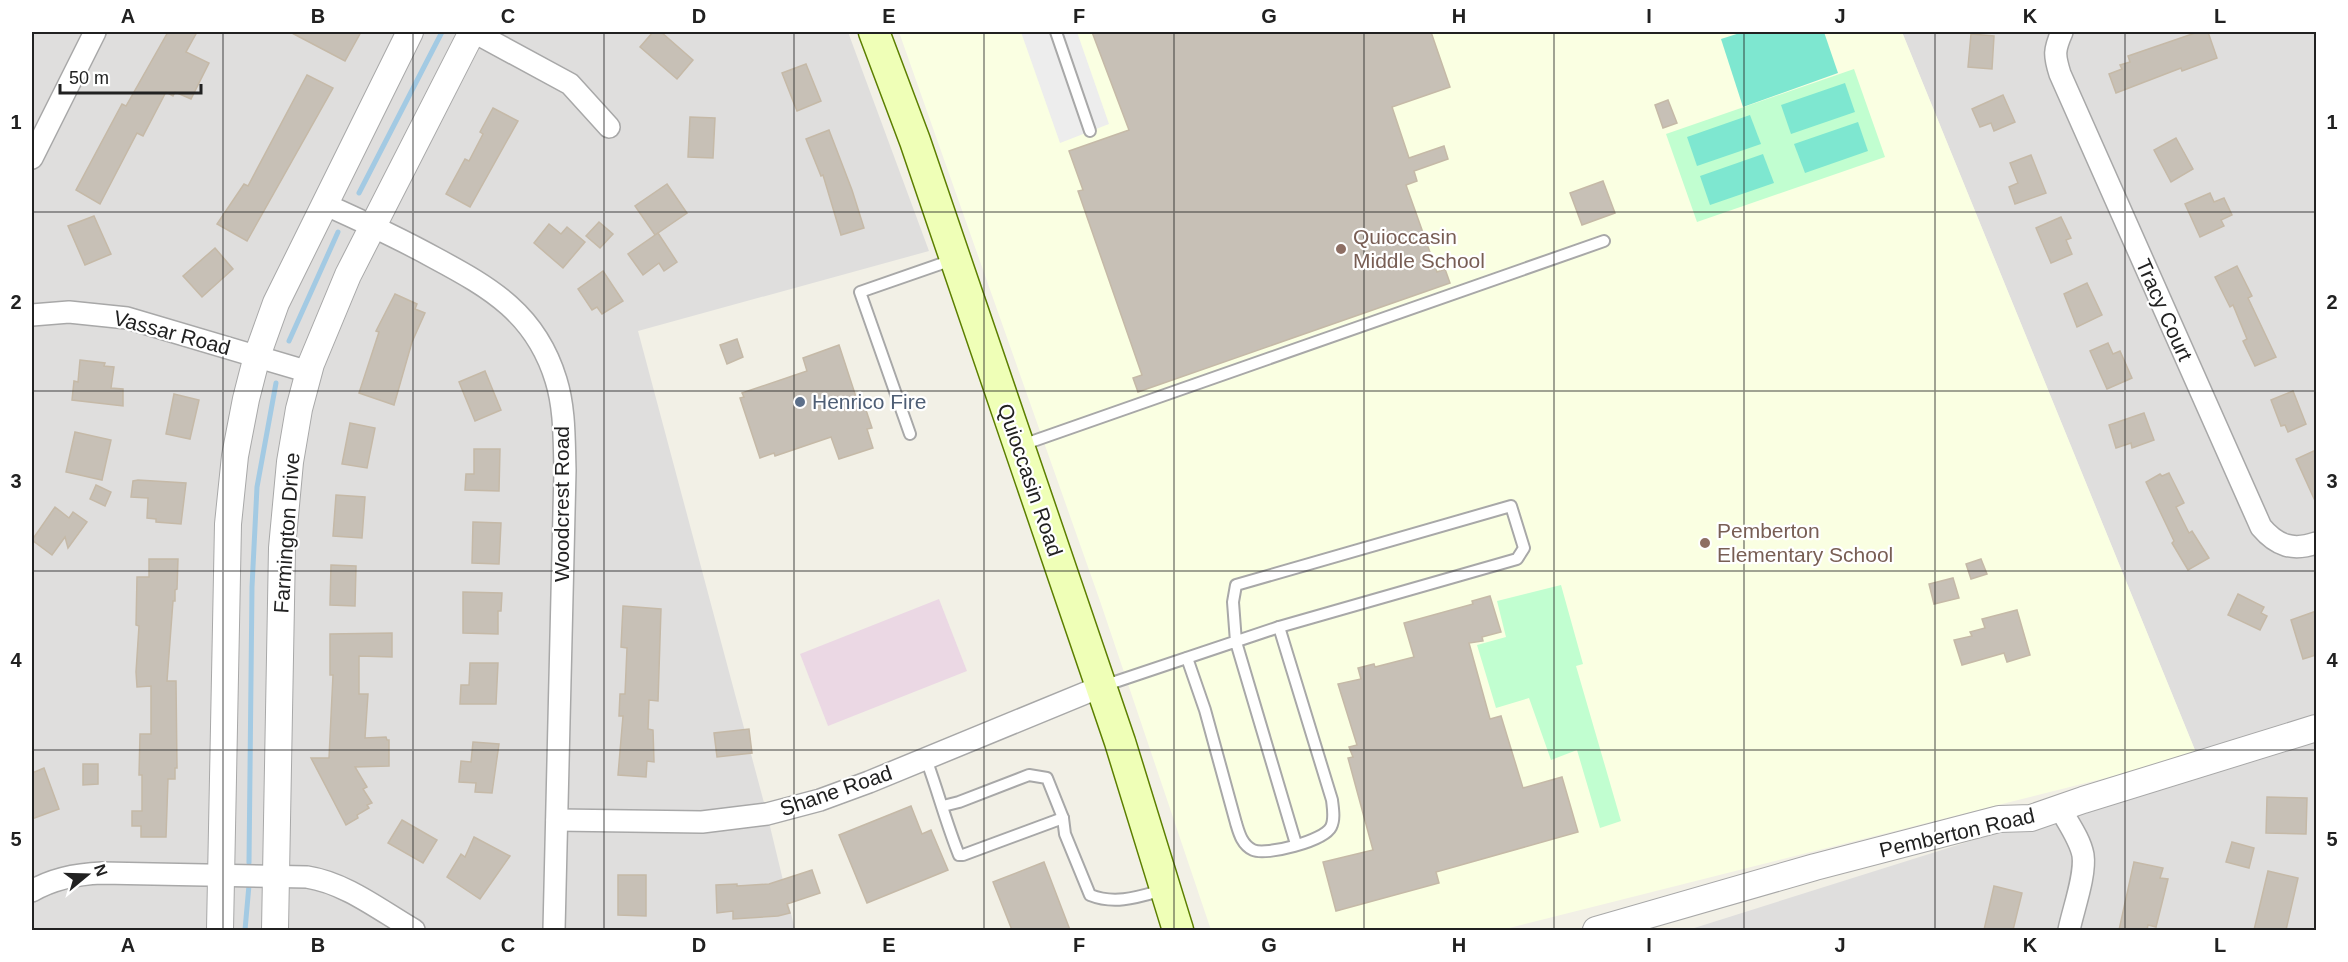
<svg xmlns="http://www.w3.org/2000/svg" width="2348" height="962" font-family="Arial,sans-serif">
  <rect width="100%" height="100%" fill="#f2f0e6"/>
  <!-- residential -->
  <g fill="#dfdedd">
    <polygon points="32,32 848,32 929,251 638,331 767,814 795,930 32,930"/>
    <polygon points="1902,32 2316,32 2316,722 2197,755"/>
    <polygon points="2316,732 2316,930 1688,930"/>
  </g>
  <!-- industrial -->
  <polygon fill="#ebd8e4" points="939,599 967,671 828,726 800,654"/>
  <!-- education -->
  <polygon fill="#faffe2" points="899,32 1902,32 2197,755 1501,930 1211,930 1100,601"/>
  <!-- park -->
  <g fill="#c1fed0">
    <polygon points="1854,69 1885,157 1697,222 1666,134"/>
    <polygon points="1561,585 1583,664 1576,666 1621,821 1600,828 1577,750 1551,760 1529,698 1496,708 1477,645 1506,637 1497,601"/>
  </g>
  <!-- pitch -->
  <g fill="#7ee7d0">
    <polygon points="1743,32 1824,32 1838,73 1743,107 1721,39"/>
    <polygon points="1845,83 1855,112 1791,134 1781,105"/>
    <polygon points="1750,115 1761,144 1697,166 1687,137"/>
    <polygon points="1858,122 1868,151 1805,173 1794,144"/>
    <polygon points="1763,154 1774,183 1710,205 1700,176"/>
  </g>
  <!-- parking -->
  <polygon fill="#ededed" points="1021,32 1077,32 1109,124 1060,143"/>
  <g fill="none" stroke-linecap="round" stroke-linejoin="round">
    <!-- stream -->
    <g stroke="#a3cae3" stroke-width="5">
      <polyline points="359,193 442,32"/>
      <polyline points="289,341 338,232"/>
      <polyline points="249,863 252,587 257,487 276,383"/>
      <polyline points="245,930 249,885"/>
    </g>
  </g>
  <!-- building -->
  <g fill="#c7c0b6" stroke="#c5b9a7" stroke-width="1.5">
    <polygon points="168,32 197,32 186,52 209,63 191,99 175,92 173,96 166,92 143,136 137,133 100,204 76,190 122,104 126,106"/>
    <polygon points="290,32 361,32 345,61"/>
    <polygon points="653,32 661,32 693,60 677,79 640,47"/>
    <polygon points="1092,32 1431,32 1450,87 1392,107 1409,158 1444,146 1448,159 1414,171 1417,181 1406,185 1437,272 1445,269 1450,283 1138,392 1133,378 1142,375 1078,191 1083,190 1069,151 1129,130"/>
    <polygon points="2198,32 2208,32 2217,58 2182,71 2181,68 2116,93 2109,74 2122,69 2120,65 2130,62 2128,56"/>
    <polygon points="1971,34 1994,36 1992,69 1968,67"/>
    <polygon points="806,64 821,101 797,111 782,73"/>
    <polygon points="307,75 333,88 247,241 217,224 244,184 248,186"/>
    <polygon points="2003,95 2015,122 1994,131 1991,123 1980,127 1972,109"/>
    <polygon points="1668,100 1677,123 1663,128 1655,105"/>
    <polygon points="493,108 518,121 470,207 446,194 465,159 469,161 483,134 480,132"/>
    <polygon points="690,117 715,118 713,158 688,157"/>
    <polygon points="829,130 852,190 864,228 841,235 823,175 821,176 806,139"/>
    <polygon points="2176,138 2193,169 2171,182 2154,150"/>
    <polygon points="2031,155 2046,193 2015,204 2009,187 2018,183 2010,163"/>
    <polygon points="1603,181 1615,213 1582,225 1570,193"/>
    <polygon points="667,184 687,213 655,235 635,206"/>
    <polygon points="2210,193 2214,202 2224,198 2232,215 2221,220 2224,226 2200,237 2185,204"/>
    <polygon points="94,216 111,254 85,265 68,226"/>
    <polygon points="2061,217 2071,238 2066,240 2072,254 2051,263 2036,228"/>
    <polygon points="599,222 613,234 600,248 586,236"/>
    <polygon points="549,224 561,234 567,227 585,242 563,268 534,243"/>
    <polygon points="658,233 677,262 664,271 659,263 643,275 628,254"/>
    <polygon points="215,248 233,269 202,297 183,276"/>
    <polygon points="2237,266 2252,296 2248,298 2276,357 2255,366 2243,341 2247,339 2233,305 2230,307 2215,277"/>
    <polygon points="603,271 623,301 602,314 597,307 592,310 578,289"/>
    <polygon points="2087,283 2102,315 2077,327 2064,294"/>
    <polygon points="395,294 417,304 415,309 425,313 412,342 394,405 359,393 379,332 376,331"/>
    <polygon points="737,339 743,357 727,364 720,345"/>
    <polygon points="2108,343 2113,354 2120,351 2132,378 2107,389 2090,351"/>
    <polygon points="839,345 858,403 863,401 872,428 867,429 873,448 839,459 831,437 775,456 774,453 760,458 740,398 744,397 742,393 807,371 803,358"/>
    <polygon points="80,360 105,363 104,366 114,367 111,388 123,389 123,406 72,400 74,381 78,382"/>
    <polygon points="485,371 501,410 475,421 459,382"/>
    <polygon points="2293,391 2306,424 2288,432 2285,425 2281,426 2271,400"/>
    <polygon points="174,394 199,400 190,439 166,434"/>
    <polygon points="2144,413 2154,440 2132,448 2131,443 2116,448 2109,425"/>
    <polygon points="350,423 375,428 367,468 342,464"/>
    <polygon points="75,432 111,440 102,480 66,472"/>
    <polygon points="474,449 500,449 499,491 465,490 466,474 474,474"/>
    <polygon points="2316,450 2316,503 2296,459"/>
    <polygon points="2169,473 2184,503 2176,507 2189,533 2192,531 2209,558 2188,570 2172,543 2174,541 2146,482 2160,474 2162,476"/>
    <polygon points="138,480 186,483 181,524 156,522 156,519 147,518 148,498 131,497 133,481"/>
    <polygon points="96,485 111,492 105,506 90,499"/>
    <polygon points="336,495 365,497 362,538 333,536"/>
    <polygon points="55,507 69,518 73,512 87,522 68,548 65,537 52,555 32,540"/>
    <polygon points="473,522 501,523 499,564 472,563"/>
    <polygon points="149,559 178,559 177,589 175,590 175,601 173,601 167,681 176,681 177,768 175,768 175,779 168,779 166,837 141,837 141,826 132,826 132,811 142,811 142,775 139,775 140,734 151,734 151,686 137,687 136,672 139,626 136,625 137,577 149,577"/>
    <polygon points="1981,559 1987,574 1971,579 1966,564"/>
    <polygon points="331,565 356,566 355,606 330,605"/>
    <polygon points="1953,578 1959,598 1934,604 1929,584"/>
    <polygon points="463,592 502,593 501,611 498,611 498,634 463,633"/>
    <polygon points="2238,594 2264,607 2261,613 2267,616 2260,630 2228,615"/>
    <polygon points="1490,596 1501,632 1482,637 1483,641 1469,643 1490,719 1501,716 1523,788 1562,777 1578,832 1436,872 1439,883 1336,911 1323,862 1373,850 1348,758 1353,757 1349,747 1357,745 1338,684 1361,679 1358,668 1374,664 1375,667 1414,657 1404,623 1473,604 1472,601"/>
    <polygon points="623,606 661,609 658,701 649,700 648,729 653,730 654,762 647,761 646,777 618,775 623,716 619,716 620,694 625,694 627,648 621,647"/>
    <polygon points="2017,610 2030,655 2007,662 2004,653 1962,665 1954,640 1972,636 1970,632 1985,628 1982,619"/>
    <polygon points="2316,611 2316,655 2303,659 2291,620"/>
    <polygon points="392,633 392,657 359,656 359,694 368,694 365,738 386,737 387,740 389,740 389,766 355,767 367,787 363,789 372,803 367,805 369,808 357,815 358,818 346,825 311,758 329,758 333,675 330,675 330,634"/>
    <polygon points="470,663 498,663 496,704 460,704 461,685 469,685"/>
    <polygon points="749,729 752,753 717,757 714,733"/>
    <polygon points="473,742 499,744 492,793 475,792 476,783 459,782 461,761 471,762"/>
    <polygon points="83,764 98,764 98,784 83,785"/>
    <polygon points="44,768 59,809 32,819 32,773"/>
    <polygon points="2267,797 2307,798 2306,834 2266,833"/>
    <polygon points="911,806 922,834 931,830 948,870 867,903 839,835"/>
    <polygon points="402,820 437,840 423,863 388,843"/>
    <polygon points="474,837 510,856 480,899 447,877 461,854 465,857"/>
    <polygon points="2232,842 2254,848 2249,868 2226,862"/>
    <polygon points="1044,862 1070,930 1012,930 993,882"/>
    <polygon points="2134,862 2163,868 2160,878 2168,879 2156,927 2148,925 2147,930 2119,930"/>
    <polygon points="812,870 820,893 787,904 790,913 778,916 733,919 733,911 717,913 716,885 737,884 737,886 769,884"/>
    <polygon points="2268,871 2298,878 2286,930 2254,930"/>
    <polygon points="618,875 646,875 646,916 618,915"/>
    <polygon points="1994,886 2022,893 2013,930 1984,930"/>
  </g>
  <g fill="none" stroke-linecap="round" stroke-linejoin="round">
    <defs>
      <g id="service">
        <polyline points="1056,32 1090,131"/>
        <polyline points="910,434 860,292 955,259"/>
        <polyline points="1022,445 1604,241"/>
        <path d="M 1187,658 L 1205,710 L 1236,823 C 1239,833 1242,845 1253,850 C 1266,856 1324,841 1331,827 C 1335,819 1333,809 1332,800 L 1279,627"/>
        <polyline points="1103,686 1279,627 1517,559 1524,548 1511,506 1236,585 1233,602 1236,642 1296,844"/>
        <path d="M 926,759 C 938,791 946,823 959,855 L 963,855 L 1063,818"/>
        <path d="M 943,806 L 959,802 L 1029,775 L 1047,778 L 1063,818 L 1065,834 L 1090,895 C 1115,905 1138,897 1163,890"/>
      </g>
      <g id="minor">
        <polyline points="474,32 570,84 609,127"/>
        <path d="M 2062,32 C 2054,50 2054,55 2060,74 L 2261,527 C 2277,546 2293,551 2316,543"/>
        <polyline points="32,158 95,32"/>
        <path d="M 324,204 C 362,221 399,238 435,258 C 491,288 536,314 556,380 C 565,409 564,440 565,470 L 554,930"/>
        <polyline points="32,315 69,312 127,318 309,372"/>
        <path d="M 2060,808 C 2068,823 2080,839 2083,855 C 2086,875 2073,910 2069,930"/>
        <polyline points="557,820 702,822 767,814 820,800 869,782 1100,687"/>
        <path d="M 32,891 C 54,878 77,874 102,873 L 307,877 C 346,883 381,911 414,930"/>
      </g>
      <g id="tertiary">
        <polyline points="220,930 228,524 235,456 246,399 257,356 276,303 410,32"/>
        <polyline points="275,930 282,548 290,462 299,409 311,364 348,275 472,32"/>
        <polyline points="1596,930 1815,867 1999,819 2031,818 2083,800 2316,728"/>
      </g>
      <polyline id="secondary" points="874,32 915,141 1120,742 1178,930"/>
    </defs>
    <!-- service casing -->
    <use href="#service" stroke="#a8a8a8" stroke-width="14"/>
    <!-- minor casing -->
    <use href="#minor" stroke="#a8a8a8" stroke-width="24"/>
    <!-- tertiary casing -->
    <use href="#tertiary" stroke="#a8a8a8" stroke-width="28"/>
    <!-- secondary casing -->
    <use href="#secondary" stroke="#5c7f00" stroke-width="33"/>
    <!-- service -->
    <use href="#service" stroke="#fff" stroke-width="10"/>
    <!-- minor -->
    <use href="#minor" stroke="#fff" stroke-width="21"/>
    <!-- tertiary -->
    <use href="#tertiary" stroke="#fff" stroke-width="26"/>
    <!-- secondary -->
    <use href="#secondary" stroke="#efffb7" stroke-width="30"/>
  </g>
  <!-- grid -->
  <path fill="none" stroke="#212121" stroke-width="1.5" stroke-opacity="0.55" d="M 223,32 L 223,930M 413,32 L 413,930M 604,32 L 604,930M 794,32 L 794,930M 984,32 L 984,930M 1174,32 L 1174,930M 1364,32 L 1364,930M 1554,32 L 1554,930M 1744,32 L 1744,930M 1935,32 L 1935,930M 2125,32 L 2125,930M 32,212 L 2316,212M 32,391 L 2316,391M 32,571 L 2316,571M 32,750 L 2316,750"/>
  <!-- markers -->
  <g fill="#8d6e63" stroke="#fff" stroke-width="2">
    <circle cx="1341" cy="249" r="6"/>
    <circle cx="1705" cy="543" r="6"/>
  </g>
  <circle fill="#5c6f8a" stroke="#fff" stroke-width="2" cx="800" cy="402" r="6"/>
  <g text-anchor="middle" stroke-width="4.5" stroke-linejoin="round" paint-order="stroke">
    <!-- education labels -->
    <g font-size="21" fill="#785e54" stroke="#fff" text-anchor="start">
      <text x="1353" y="244">Quioccasin<tspan x="1353" dy="24">Middle School</tspan></text>
      <text x="1717" y="538">Pemberton<tspan x="1717" dy="24">Elementary School</tspan></text>
    </g>
    <!-- street labels -->
    <g font-size="21" fill="#212121" stroke="#fff">
      <text transform="translate(2164 310) rotate(66)" y="7">Tracy Court</text>
      <text transform="translate(172 333) rotate(15)" y="7">Vassar Road</text>
      <text transform="translate(1030 480) rotate(71)" y="7">Quioccasin Road</text>
      <text transform="translate(562 504) rotate(-90)" y="7">Woodcrest Road</text>
      <text transform="translate(287 533) rotate(-86)" y="7">Farmington Drive</text>
      <text transform="translate(836 791) rotate(-19)" y="7">Shane Road</text>
      <text transform="translate(1957 833) rotate(-13)" y="7">Pemberton Road</text>
    </g>
    <!-- service labels -->
    <g font-size="21" fill="#4e5e75" stroke="#fff" text-anchor="start">
      <text x="812" y="409">Henrico Fire</text>
    </g>
  </g>
  <!-- border -->
  <rect width="2348" height="962" fill="none" stroke="#ffffff" stroke-width="66"/>
  <!-- north arrow -->
  <g transform="translate(87 875) rotate(71)" stroke="#ffffff" stroke-width="4.5" paint-order="stroke">
  <path d="M0-4.5L10 22L0 15L-10 22Z" fill="#212121"/>
  <text y="-9" font-size="16" font-weight="bold" text-anchor="middle" fill="#212121">N</text>
  </g>
  <!-- scale -->
  <path d="M60 84v9h141v-9" fill="none" stroke="#212121" stroke-width="3"/>
  <text x="69" y="84" font-size="18" fill="#212121" stroke="#ffffff" stroke-width="4.5" paint-order="stroke">50 m</text>
  <rect x="33" y="33" width="2282" height="896" fill="none" stroke="#212121" stroke-width="2"/>
  <g font-size="20" text-anchor="middle" font-weight="bold" fill="#212121">
    <text x="128" y="23">A</text>
    <text x="318" y="23">B</text>
    <text x="508" y="23">C</text>
    <text x="699" y="23">D</text>
    <text x="889" y="23">E</text>
    <text x="1079" y="23">F</text>
    <text x="1269" y="23">G</text>
    <text x="1459" y="23">H</text>
    <text x="1649" y="23">I</text>
    <text x="1840" y="23">J</text>
    <text x="2030" y="23">K</text>
    <text x="2220" y="23">L</text>
    <text x="16" y="129">1</text>
    <text x="2332" y="129">1</text>
    <text x="16" y="309">2</text>
    <text x="2332" y="309">2</text>
    <text x="16" y="488">3</text>
    <text x="2332" y="488">3</text>
    <text x="16" y="667">4</text>
    <text x="2332" y="667">4</text>
    <text x="16" y="846">5</text>
    <text x="2332" y="846">5</text>
    <text x="128" y="952">A</text>
    <text x="318" y="952">B</text>
    <text x="508" y="952">C</text>
    <text x="699" y="952">D</text>
    <text x="889" y="952">E</text>
    <text x="1079" y="952">F</text>
    <text x="1269" y="952">G</text>
    <text x="1459" y="952">H</text>
    <text x="1649" y="952">I</text>
    <text x="1840" y="952">J</text>
    <text x="2030" y="952">K</text>
    <text x="2220" y="952">L</text>
  </g>
</svg>
